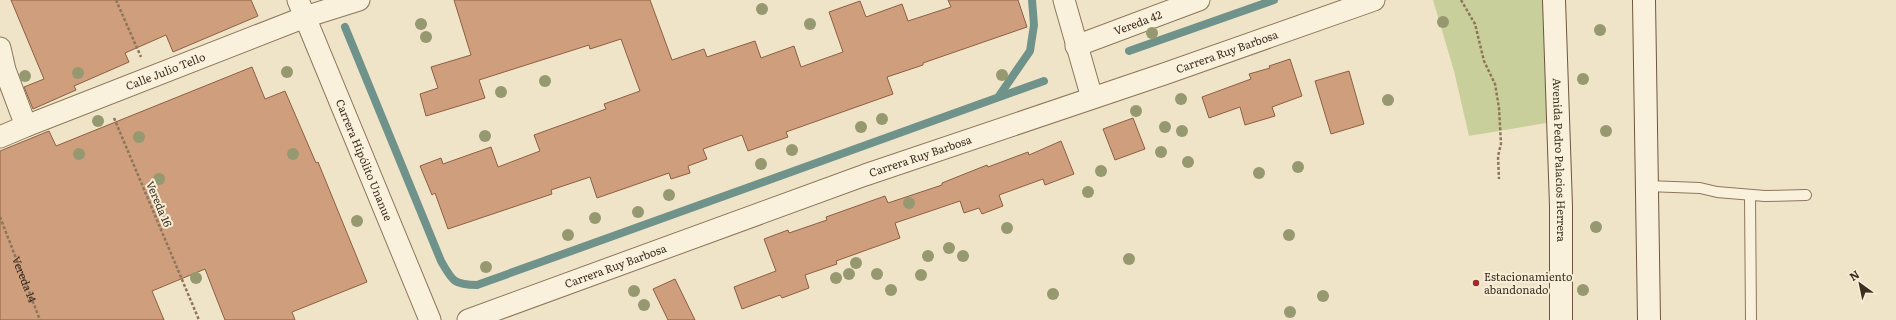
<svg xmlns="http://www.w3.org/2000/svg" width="1896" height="320" font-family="Literata,serif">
  <rect width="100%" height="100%" fill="#f0e4c8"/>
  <!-- green -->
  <polygon fill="#c9cf9b" points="1433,0 1554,0 1558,121 1469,136 1454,71"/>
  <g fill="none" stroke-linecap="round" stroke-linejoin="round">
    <!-- stream -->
    <g stroke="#6f938a" stroke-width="8">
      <path d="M 345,27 L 441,261 C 452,280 453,285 477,285 L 1044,81"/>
      <polyline points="1129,51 1274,0"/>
      <polyline points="999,96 1030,51 1034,25 1032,0"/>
    </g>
  </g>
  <!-- building -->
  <g fill="#cf9f7d" stroke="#8d5f41">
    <polygon points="11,0 251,0 258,16 173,52 166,35 125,53 129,62 74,86 76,90 33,109 24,87 44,79"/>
    <polygon points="454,0 650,0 672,60 704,49 707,57 755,41 761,58 794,46 801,67 843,52 829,12 860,1 866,17 902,4 908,21 951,7 948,0 1018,0 1027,27 923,63 923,65 887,77 893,94 786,132 788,137 748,151 742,135 703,149 707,159 688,166 690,173 671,179 669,173 597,198 590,177 551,190 552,194 448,229 435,193 432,195 420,166 441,158 443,164 491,147 498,167 540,151 534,135 606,109 604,104 640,91 621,39 590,49 589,45 479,80 485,98 426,116 420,94 438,88 431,67 471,55"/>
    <polygon points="1290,59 1302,96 1272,107 1275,116 1245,125 1240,107 1209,118 1202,97 1251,79 1249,74 1270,68 1269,66"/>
    <polygon points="252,67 265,99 285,91 316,163 318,162 367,282 292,312 295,320 225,320 205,269 152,291 164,320 0,320 0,151 49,131 56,146"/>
    <polygon points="1349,71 1364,124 1331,134 1315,81"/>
    <polygon points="1133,118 1145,149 1115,160 1103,129"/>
    <polygon points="1061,141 1074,174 1045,185 1043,179 999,195 1003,206 982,214 979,208 964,213 960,201 895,223 900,238 836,261 837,264 805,275 809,288 782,298 780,295 742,309 734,287 776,271 764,239 788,230 789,233 827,220 826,217 885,196 888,203 942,185 942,183 987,165 988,167 1028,152 1029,155"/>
    <polygon points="675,279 695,320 668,320 653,289"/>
  </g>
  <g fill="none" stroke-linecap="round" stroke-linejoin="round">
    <defs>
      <g id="lane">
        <polyline points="1647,186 1700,188 1717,192 1765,196 1806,195"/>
        <polyline points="1750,195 1751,320"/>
      </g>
      <g id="street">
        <path id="s2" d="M 298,0 L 430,320"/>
        <polyline points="1064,0 1092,98"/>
        <path id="s3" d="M 1076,46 L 1199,0"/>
        <polyline points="0,48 5,70 26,126"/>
        <path id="s4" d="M 0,137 L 26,126 L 305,17 L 359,0"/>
        <path id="s5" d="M 468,320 L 865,175 L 1164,74 L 1374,0"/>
      </g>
      <g id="secondary">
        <path id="s6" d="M 1554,0 L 1561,206 L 1561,320"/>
        <polyline points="1644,0 1649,320"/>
      </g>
    </defs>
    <!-- lane casing -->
    <use href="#lane" stroke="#8d765c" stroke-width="12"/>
    <!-- street casing -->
    <use href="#street" stroke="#8d765c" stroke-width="23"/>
    <!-- secondary casing -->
    <use href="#secondary" stroke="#6f573f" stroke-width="24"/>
    <!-- path -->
    <g stroke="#8d765c" stroke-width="2.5" stroke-dasharray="3 2" stroke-linecap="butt">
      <polyline points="116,0 141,57"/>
      <polyline points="1461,0 1475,24 1484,61 1495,84 1499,108 1501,144 1498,156 1499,179"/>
      <polyline points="114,118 199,320"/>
      <path id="s1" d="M 0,217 L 40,320"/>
    </g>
    <!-- lane -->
    <use href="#lane" stroke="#faf1dc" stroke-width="10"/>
    <!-- street -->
    <use href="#street" stroke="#faf1dc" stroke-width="21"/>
    <!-- secondary -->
    <use href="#secondary" stroke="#faf1dc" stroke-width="22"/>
  </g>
  <!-- trees -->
  <g fill="#96986f">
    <circle cx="762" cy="9" r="6"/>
    <circle cx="1443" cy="22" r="6"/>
    <circle cx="421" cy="24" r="6"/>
    <circle cx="810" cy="24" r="6"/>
    <circle cx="1600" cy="30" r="6"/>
    <circle cx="1152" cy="33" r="6"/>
    <circle cx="426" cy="37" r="6"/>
    <circle cx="287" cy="72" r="6"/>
    <circle cx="78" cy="73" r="6"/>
    <circle cx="1002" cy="75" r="6"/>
    <circle cx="25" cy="76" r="6"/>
    <circle cx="1583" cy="79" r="6"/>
    <circle cx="545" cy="81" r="6"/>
    <circle cx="501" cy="92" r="6"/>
    <circle cx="1181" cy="99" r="6"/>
    <circle cx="1388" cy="100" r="6"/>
    <circle cx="1136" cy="111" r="6"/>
    <circle cx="882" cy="119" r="6"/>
    <circle cx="98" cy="121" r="6"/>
    <circle cx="861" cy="127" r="6"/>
    <circle cx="1165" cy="127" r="6"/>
    <circle cx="1182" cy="131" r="6"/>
    <circle cx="1606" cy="131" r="6"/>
    <circle cx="485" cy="136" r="6"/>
    <circle cx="139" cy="137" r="6"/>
    <circle cx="792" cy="150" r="6"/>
    <circle cx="1161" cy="152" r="6"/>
    <circle cx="79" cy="154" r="6"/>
    <circle cx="293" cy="154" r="6"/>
    <circle cx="1188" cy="162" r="6"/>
    <circle cx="761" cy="164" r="6"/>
    <circle cx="1298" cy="167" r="6"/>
    <circle cx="1101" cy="171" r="6"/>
    <circle cx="1259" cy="173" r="6"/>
    <circle cx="159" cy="179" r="6"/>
    <circle cx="1088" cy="192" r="6"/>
    <circle cx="669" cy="195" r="6"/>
    <circle cx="909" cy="203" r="6"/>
    <circle cx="638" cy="212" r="6"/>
    <circle cx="595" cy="218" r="6"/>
    <circle cx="357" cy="221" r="6"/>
    <circle cx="1596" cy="227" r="6"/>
    <circle cx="1007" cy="228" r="6"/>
    <circle cx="568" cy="235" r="6"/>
    <circle cx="1289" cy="235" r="6"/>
    <circle cx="949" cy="248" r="6"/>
    <circle cx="928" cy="256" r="6"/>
    <circle cx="963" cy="256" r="6"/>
    <circle cx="1129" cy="259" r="6"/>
    <circle cx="856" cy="263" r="6"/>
    <circle cx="486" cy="267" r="6"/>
    <circle cx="849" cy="274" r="6"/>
    <circle cx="877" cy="274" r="6"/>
    <circle cx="921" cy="275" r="6"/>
    <circle cx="196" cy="278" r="6"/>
    <circle cx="836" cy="278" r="6"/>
    <circle cx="891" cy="290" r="6"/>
    <circle cx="1583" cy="290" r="6"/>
    <circle cx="634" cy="291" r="6"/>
    <circle cx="1053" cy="294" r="6"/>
    <circle cx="1323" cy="296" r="6"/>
    <circle cx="644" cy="305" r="6"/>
    <circle cx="1290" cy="312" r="6"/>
  </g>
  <!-- markers -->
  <circle fill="#9e2a2b" stroke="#f7eed8" stroke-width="1.5" cx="1476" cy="283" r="4"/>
  <g text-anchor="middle" stroke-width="4" stroke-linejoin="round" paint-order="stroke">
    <!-- street labels -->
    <g font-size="11" fill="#3d2e20" stroke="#f7eed8">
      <text dy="4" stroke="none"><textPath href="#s3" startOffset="66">Vereda 42</textPath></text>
      <text dy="4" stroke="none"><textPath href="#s5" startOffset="805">Carrera Ruy Barbosa</textPath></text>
      <text dy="4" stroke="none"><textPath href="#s4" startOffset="178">Calle Julio Tello</textPath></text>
      <text dy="4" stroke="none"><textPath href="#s5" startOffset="481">Carrera Ruy Barbosa</textPath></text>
      <text dy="4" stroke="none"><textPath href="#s2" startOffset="173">Carrera Hipólito Unanue</textPath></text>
      <text dy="4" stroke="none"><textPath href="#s6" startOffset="160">Avenida Pedro Palacios Herrera</textPath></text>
      <text transform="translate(159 204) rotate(67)" y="4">Vereda 16</text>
      <text dy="4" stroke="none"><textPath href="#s5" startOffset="157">Carrera Ruy Barbosa</textPath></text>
      <text dy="4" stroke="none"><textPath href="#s1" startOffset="67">Vereda 14</textPath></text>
    </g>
    <!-- poi labels -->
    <g font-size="11" fill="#3d2e20" stroke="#f7eed8" text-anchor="start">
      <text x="1484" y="281">Estacionamiento<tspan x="1484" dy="13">abandonado</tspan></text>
    </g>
  </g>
  <!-- north arrow -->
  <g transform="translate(1860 284) rotate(327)" stroke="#f7eed8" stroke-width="3" paint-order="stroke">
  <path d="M0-3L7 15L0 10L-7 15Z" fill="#3d2e20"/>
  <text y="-6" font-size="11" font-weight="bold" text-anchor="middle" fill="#3d2e20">N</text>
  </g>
</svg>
